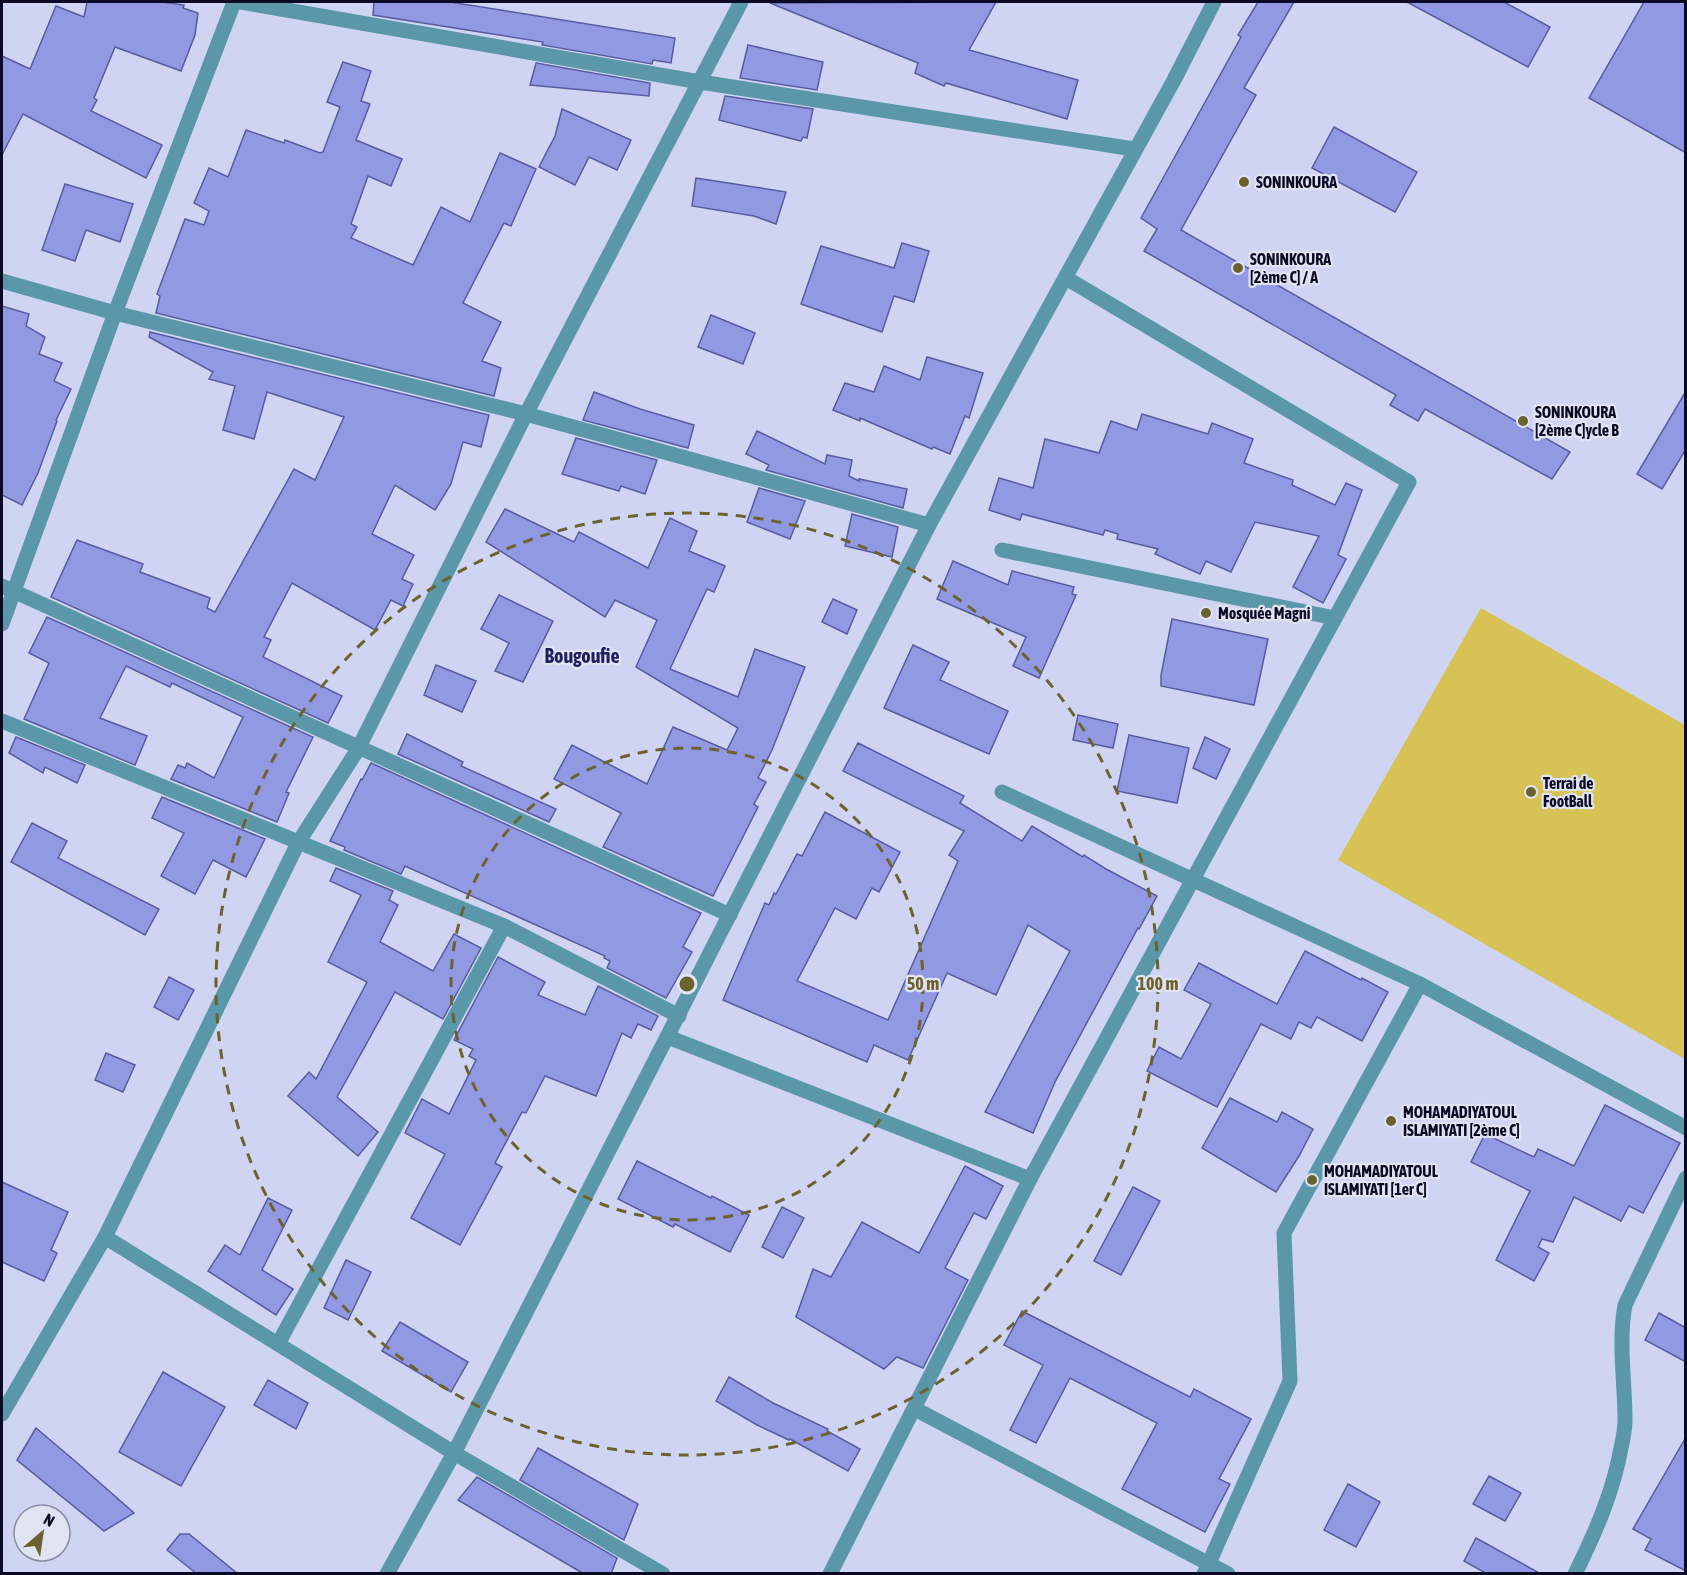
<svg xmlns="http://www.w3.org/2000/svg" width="1687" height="1575" font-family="'Asap Condensed',sans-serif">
  <rect width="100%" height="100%" fill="#d0d4f3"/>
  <!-- green -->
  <polygon fill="#d7c255" points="1481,608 1685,725 1685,1059 1338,860"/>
  <!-- building -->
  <g fill="#9199e2" stroke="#575c9f" stroke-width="1.5">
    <polygon points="87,2 162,2 184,5 183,8 198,13 195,35 181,71 115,47 94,98 97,100 91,111 162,145 146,178 23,114 2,155 2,56 30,69 56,6 84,17"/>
    <polygon points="374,2 450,2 675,38 671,63 653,60 652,64 542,45 543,42 373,15"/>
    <polygon points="1258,2 1294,2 1244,88 1256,95 1181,230 1570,452 1552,479 1425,409 1418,421 1390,405 1396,395 1144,251 1157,229 1141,218 1241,37 1238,35"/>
    <polygon points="1407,2 1504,2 1550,27 1528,67"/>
    <polygon points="1644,2 1686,2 1686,153 1589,98"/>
    <polygon points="770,3 996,2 969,50 1078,80 1067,119 946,83 944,86 915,73 918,63"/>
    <polygon points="748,45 823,62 817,90 740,78"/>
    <polygon points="343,62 371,71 361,101 370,104 356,140 402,159 391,186 368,176 351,224 357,227 351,238 413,265 441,207 470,222 500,153 536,169 511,226 504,223 463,303 501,322 482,361 501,368 494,396 156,313 160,296 157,294 185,219 204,225 209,211 194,203 209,168 228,177 246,130 284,143 285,140 320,153 323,152 340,107 327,102"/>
    <polygon points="536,63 650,83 649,96 530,85"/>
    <polygon points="725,96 813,109 807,138 803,137 801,141 719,120"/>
    <polygon points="562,109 631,140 617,170 589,157 575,185 539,167 555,136"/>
    <polygon points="1334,127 1417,172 1395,212 1312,168"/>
    <polygon points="696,178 786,192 776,224 754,216 692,206"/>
    <polygon points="65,184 133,204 120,242 86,230 75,261 42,250"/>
    <polygon points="902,243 929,251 914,302 894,296 882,332 801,304 821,246 894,268"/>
    <polygon points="2,306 29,314 26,326 45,337 39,354 62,363 54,381 71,389 56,420 57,421 38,473 22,505 2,495"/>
    <polygon points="711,315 755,333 743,364 698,347"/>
    <polygon points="150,332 489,415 481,447 463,442 451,484 435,510 395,485 372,534 414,555 402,579 413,584 403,606 391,600 375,630 292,583 264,637 271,640 263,657 342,696 328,723 51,597 77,540 143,564 140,572 210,598 207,608 215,612 294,469 315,480 344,417 267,392 254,439 223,430 235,386 209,379 213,372 149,337"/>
    <polygon points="927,357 983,373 969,418 965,416 950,454 933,447 932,449 860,418 860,421 833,410 845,383 874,392 884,366 920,380"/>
    <polygon points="1686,391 1686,449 1662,489 1637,474"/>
    <polygon points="594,392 640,409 694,425 688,448 583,420"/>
    <polygon points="1142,414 1208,434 1212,423 1253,439 1244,463 1293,480 1292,485 1335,505 1346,483 1362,490 1338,555 1346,559 1323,603 1293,587 1319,536 1255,522 1231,572 1206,561 1200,574 1155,554 1158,549 1117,539 1118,534 1105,530 1103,535 1022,514 1020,520 989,510 999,478 1033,488 1045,439 1099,453 1111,421 1137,430"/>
    <polygon points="757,431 825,464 827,455 852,460 849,476 859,481 859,479 907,489 903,508 766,470 769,465 746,454"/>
    <polygon points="576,438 657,460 645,494 621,486 619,491 562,474"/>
    <polygon points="759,488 805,501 790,539 747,522"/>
    <polygon points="505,509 574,542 579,532 648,568 670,518 697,531 689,551 725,566 714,592 707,589 670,669 738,697 755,649 805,667 772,750 758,778 766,782 754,804 758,807 713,896 603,847 621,813 554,779 572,745 647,784 673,727 727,750 738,728 636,667 657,620 615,600 605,617 486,542"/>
    <polygon points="852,514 898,527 892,557 845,546"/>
    <polygon points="953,561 1008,585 1012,571 1074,587 1072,594 1076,595 1039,678 1013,666 1026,637 937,599"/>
    <polygon points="499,595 553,621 523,682 495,671 509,643 481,629"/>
    <polygon points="833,599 857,610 847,634 822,622"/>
    <polygon points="47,617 313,737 286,792 289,793 277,822 171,779 178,765 185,768 187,763 214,778 243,717 172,683 170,687 126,666 100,718 147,736 135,765 24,719 49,663 29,653"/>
    <polygon points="1172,619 1268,639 1254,705 1161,686 1161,675"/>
    <polygon points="913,645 949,662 940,680 1008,711 989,754 884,708"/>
    <polygon points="436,665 476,681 462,712 424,695"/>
    <polygon points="1078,715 1118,724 1113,748 1073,740"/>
    <polygon points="407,734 463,762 461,766 556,809 549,822 398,754"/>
    <polygon points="1129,735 1189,748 1177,803 1117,791"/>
    <polygon points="16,737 85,765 77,783 45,767 43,773 9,753"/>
    <polygon points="1205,737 1230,749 1216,779 1193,768"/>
    <polygon points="858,743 964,796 960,803 1022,841 1032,826 1083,857 1084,855 1106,869 1157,896 1139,929 1138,928 1055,1082 1033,1133 985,1112 1070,951 1028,925 996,995 947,973 908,1060 874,1045 867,1062 723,1000 765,903 769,905 774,893 776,894 797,854 802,856 825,812 900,852 879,892 872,888 856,919 835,908 797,981 888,1020 958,861 949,855 964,831 843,771"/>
    <polygon points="371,763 701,913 683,947 692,952 666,998 607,968 610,961 604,958 605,956 405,866 401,874 344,850 345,847 330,841 361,779 362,780"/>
    <polygon points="162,797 265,839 246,877 213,860 195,894 161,876 184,833 152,818"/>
    <polygon points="32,823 67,841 58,858 159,909 145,935 11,862"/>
    <polygon points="336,868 393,891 389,900 398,905 380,942 433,971 454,934 481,948 443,1019 395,992 337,1097 378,1132 358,1156 288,1096 309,1072 316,1079 367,982 328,962 361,895 330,881"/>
    <polygon points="1305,951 1361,980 1362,978 1388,992 1362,1041 1317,1017 1311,1028 1299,1022 1291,1039 1261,1024 1217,1107 1147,1071 1159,1047 1181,1059 1211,1004 1184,990 1199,963 1277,1004"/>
    <polygon points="498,957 545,982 538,995 585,1015 598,986 658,1016 651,1030 638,1024 631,1038 622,1033 596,1096 545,1076 526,1113 522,1112 495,1163 502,1167 460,1245 411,1218 445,1154 405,1133 422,1099 449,1114 476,1060 469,1056 473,1049 454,1040"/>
    <polygon points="169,977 194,990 178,1020 154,1007"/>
    <polygon points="106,1053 135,1065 123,1092 95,1080"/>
    <polygon points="1230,1098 1277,1122 1282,1112 1313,1129 1299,1156 1276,1192 1202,1148"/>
    <polygon points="1605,1105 1680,1143 1643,1213 1629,1206 1621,1221 1574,1197 1553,1242 1542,1239 1538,1247 1549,1253 1534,1281 1496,1260 1530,1191 1471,1162 1485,1134 1534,1157 1538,1149 1574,1166"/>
    <polygon points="637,1161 711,1198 712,1196 749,1215 730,1252 675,1224 673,1227 618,1199"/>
    <polygon points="965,1166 1003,1186 986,1219 974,1213 945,1268 968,1280 923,1368 897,1357 884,1369 796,1317 813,1269 831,1277 862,1222 919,1253"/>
    <polygon points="2,1182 68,1212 51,1250 57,1253 44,1281 2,1262"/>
    <polygon points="1133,1187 1160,1201 1121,1275 1094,1261"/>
    <polygon points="268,1198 292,1210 262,1270 293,1289 276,1315 208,1271 225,1245 240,1255"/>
    <polygon points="782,1207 804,1218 783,1258 762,1247"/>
    <polygon points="346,1260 371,1272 348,1320 324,1308"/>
    <polygon points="1022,1311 1190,1397 1194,1389 1251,1419 1219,1479 1230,1484 1205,1532 1122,1489 1157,1423 1070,1378 1036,1443 1010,1430 1043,1365 1004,1345"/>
    <polygon points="1659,1313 1686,1328 1686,1362 1645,1340"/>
    <polygon points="400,1322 468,1362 451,1392 382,1351"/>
    <polygon points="163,1372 225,1407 181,1486 119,1452"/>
    <polygon points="729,1377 773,1403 828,1429 827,1431 860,1449 848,1471 790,1439 789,1440 757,1425 716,1401"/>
    <polygon points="268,1380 308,1403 296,1429 254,1405"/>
    <polygon points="36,1428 75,1461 134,1513 104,1531 17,1460"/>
    <polygon points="1686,1437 1686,1571 1645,1550 1651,1539 1633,1529"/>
    <polygon points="538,1448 638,1504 624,1540 520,1480"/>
    <polygon points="1489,1476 1521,1493 1505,1521 1473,1504"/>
    <polygon points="477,1477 617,1558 611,1574 584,1574 458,1500"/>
    <polygon points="1348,1484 1380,1502 1356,1547 1324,1530"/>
    <polygon points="180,1534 189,1534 238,1574 197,1574 167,1550"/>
    <polygon points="1476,1538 1541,1574 1487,1574 1464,1561"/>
  </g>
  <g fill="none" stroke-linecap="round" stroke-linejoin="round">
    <!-- street -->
    <g stroke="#5a97a8" stroke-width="15">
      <polyline points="241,2 700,82 1134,149"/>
      <polyline points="2,281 115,313 526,414 929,525"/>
      <polyline points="1002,550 1335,618"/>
      <polyline points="2,586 730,915"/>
      <polyline points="2,624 115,313 234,2"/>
      <polyline points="2,721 504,926 679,1016"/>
      <polyline points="1002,792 1420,984 1686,1128"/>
      <polyline points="668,1037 1030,1179"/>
      <polyline points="105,1237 454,1453 663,1574"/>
      <polyline points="278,1344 504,926"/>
      <polyline points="915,1409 1228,1574"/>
      <polyline points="2,1414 105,1237 298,843 358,749 526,414 741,2"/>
      <polyline points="387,1574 454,1453 929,525 1174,80 1214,2"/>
      <polyline points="830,1574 1030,1179 1409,482 1066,278"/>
      <polyline points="1204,1574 1290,1381 1284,1233 1420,984"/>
      <path d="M 1575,1574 C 1595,1533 1613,1493 1621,1448 C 1623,1439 1625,1429 1625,1420 C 1625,1381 1618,1343 1625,1305 L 1686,1178"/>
    </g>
  </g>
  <!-- distance rings -->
  <g fill="none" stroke="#6c622e" stroke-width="3" stroke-dasharray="10 8">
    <circle cx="687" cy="984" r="236"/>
    <circle cx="687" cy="984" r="471"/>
  </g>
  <!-- markers -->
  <g fill="#6c622e" stroke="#e0e3f2" stroke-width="2">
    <circle cx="1244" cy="182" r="6"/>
    <circle cx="1238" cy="268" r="6"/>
    <circle cx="1523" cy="421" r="6"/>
    <circle cx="1206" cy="613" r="6"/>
    <circle cx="1531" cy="792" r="6"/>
    <circle cx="1391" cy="1121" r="6"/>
    <circle cx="1312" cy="1180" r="6"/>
  </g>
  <g text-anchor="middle" stroke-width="4.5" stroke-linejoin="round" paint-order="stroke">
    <!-- poi labels -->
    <g font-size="16" font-weight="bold" fill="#0a0a24" stroke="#e0e3f2" text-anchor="start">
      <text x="1256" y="188">SONINKOURA</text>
      <text x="1250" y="265">SONINKOURA<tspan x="1250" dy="18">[2ème C] / A</tspan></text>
      <text x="1535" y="418">SONINKOURA<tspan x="1535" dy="18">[2ème C]ycle B</tspan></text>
      <text x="1218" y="619">Mosquée Magni</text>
      <text x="1543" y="789">Terrai de<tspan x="1543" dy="18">FootBall</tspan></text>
      <text x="1403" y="1118">MOHAMADIYATOUL<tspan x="1403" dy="18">ISLAMIYATI [2ème C]</tspan></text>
      <text x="1324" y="1177">MOHAMADIYATOUL<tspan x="1324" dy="18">ISLAMIYATI [1er C]</tspan></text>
    </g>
    <!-- quarter labels -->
    <g font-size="20" font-weight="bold" fill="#21205e" stroke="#e0e3f2">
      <text x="582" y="663">Bougoufie</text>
    </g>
  </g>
  <circle cx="687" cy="984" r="9" fill="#6c622e" stroke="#e0e3f2" stroke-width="3"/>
  <g font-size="18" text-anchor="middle" font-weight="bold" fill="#6c622e" stroke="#e0e3f2" stroke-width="4.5" stroke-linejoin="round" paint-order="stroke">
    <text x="923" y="990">50 m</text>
    <text x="1158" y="990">100 m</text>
  </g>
  <!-- border -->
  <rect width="1687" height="1575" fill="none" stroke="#0a0a24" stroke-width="6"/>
  <!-- north arrow -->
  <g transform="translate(42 1533) rotate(29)"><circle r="28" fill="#e0e3f2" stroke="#8a8ca0" stroke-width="1.5"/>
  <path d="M0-4.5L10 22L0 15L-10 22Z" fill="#6c622e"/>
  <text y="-9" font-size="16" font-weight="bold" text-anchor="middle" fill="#0a0a24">N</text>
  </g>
</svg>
